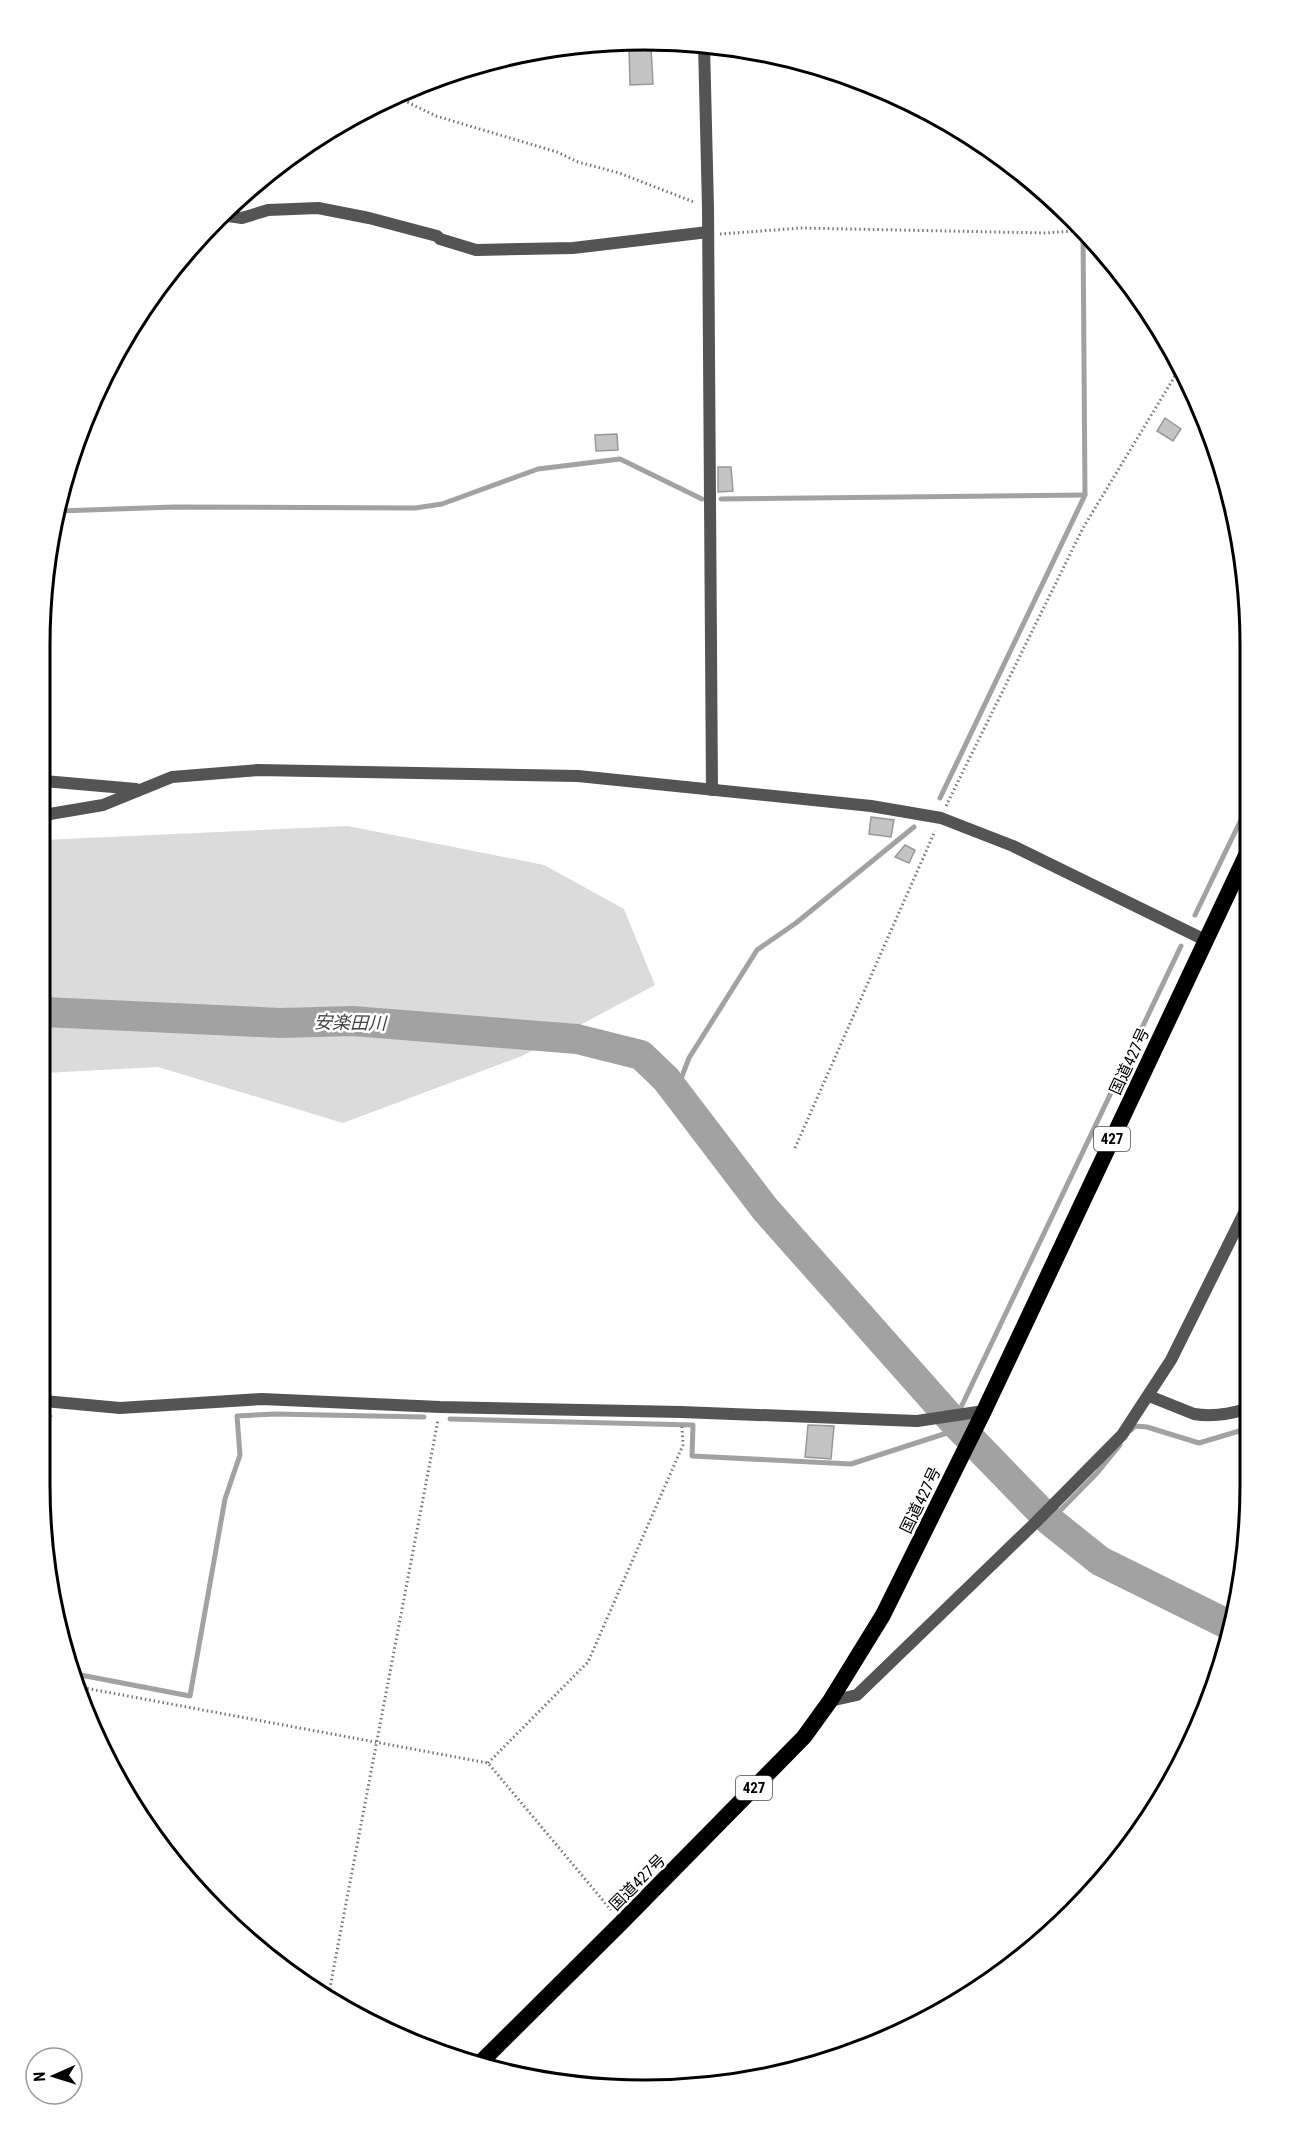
<svg xmlns="http://www.w3.org/2000/svg" width="1290" height="2130" font-family="'Roboto Condensed','Noto Sans JP',sans-serif">
  <rect width="100%" height="100%" fill="#fff"/>
  <!-- green -->
  <polygon fill="#dbdbdb" points="348,826 544,865 624,909 655,985 522,1056 343,1123 158,1067 44,1073 44,840"/>
  <g fill="none" stroke-linecap="round" stroke-linejoin="round">
    <!-- stream -->
    <g stroke="#a2a2a2" stroke-width="5">
      <polyline points="721,499 1085,495"/>
      <polyline points="59,511 174,507 415,508 442,504 538,469 620,459 702,499"/>
      <polyline points="940,798 1085,495 1083,229"/>
      <polyline points="1195,915 1249,803"/>
      <polyline points="676,1092 689,1058 757,950 796,923 914,827"/>
      <polyline points="450,1419 693,1425 692,1456 851,1464 950,1432 960,1428"/>
      <polyline points="954,1422 1181,946"/>
      <polyline points="1131,1430 1135,1426 1147,1427 1199,1443 1246,1429"/>
      <polyline points="1050,1521 1097,1473 1120,1445"/>
      <polyline points="70,1673 190,1696 225,1499 240,1455 237,1416 275,1414 424,1417"/>
    </g>
    <!-- river -->
    <polyline stroke="#a2a2a2" stroke-width="30" points="44,1012 280,1023 353,1021 577,1039 641,1055 666,1079 765,1209 954,1422 1050,1521 1100,1561 1229,1625"/>
  </g>
  <!-- building -->
  <g fill="#c4c4c4" stroke="#989898" stroke-width="1.5">
    <polygon points="651,47 653,84 630,85 629,48"/>
    <polygon points="1165,418 1181,429 1173,441 1157,431"/>
    <polygon points="617,434 618,450 596,451 595,435"/>
    <polygon points="718,467 731,467 733,491 718,492"/>
    <polygon points="871,817 894,820 891,837 869,834"/>
    <polygon points="905,845 915,850 909,863 895,857"/>
    <polygon points="808,1425 834,1426 831,1459 805,1457"/>
  </g>
  <g fill="none" stroke-linecap="round" stroke-linejoin="round">
    <!-- path -->
    <g stroke="#767676" stroke-width="3" stroke-dasharray="1.5 3" stroke-linecap="butt">
      <polyline points="390,98 405,101 436,116 557,152 578,162 619,173 694,202"/>
      <polyline points="720,234 801,228 1046,233 1084,230"/>
      <polyline points="946,806 1083,528 1181,366"/>
      <polyline points="795,1148 935,831"/>
      <polyline points="44,1452 51,1415"/>
      <polyline points="74,1686 488,1763 611,1910"/>
      <polyline points="488,1763 588,1662 683,1445 682,1427"/>
      <polyline points="328,1998 438,1420"/>
    </g>
    <!-- minor -->
    <g stroke="#545454" stroke-width="12">
      <polyline points="704,44 708,208 712,790"/>
      <polyline points="222,215 242,218 268,210 318,208 369,218 437,236 440,239 476,250 573,248 708,232"/>
      <polyline points="44,781 136,789"/>
      <polyline points="44,815 103,805 172,777 258,770 578,776 871,806 941,818 1013,846 1205,940"/>
      <path d="M 1149,1396 L 1194,1414 C 1212,1417 1230,1414 1246,1409"/>
      <polyline points="44,1401 120,1408 262,1399 440,1407 681,1412 917,1421 984,1411"/>
      <polyline points="830,1701 857,1695 1034,1524 1122,1435 1171,1360 1247,1207"/>
    </g>
    <!-- trunk -->
    <polyline stroke="#000" stroke-width="16" points="477,2066 621,1923 804,1737 830,1701 883,1615 984,1411 1249,849"/>
  </g>
  <g text-anchor="middle" stroke-width="5" stroke-linejoin="round" paint-order="stroke">
    <!-- shield labels -->
    <g fill="#fff" stroke="#4c4c4c" stroke-width="1.5">
      <rect x="1094" y="1127" width="36" height="24" rx="4.5"/>
      <rect x="736" y="1776" width="36" height="24" rx="4.5"/>
    </g>
    <g font-size="15" font-weight="bold" fill="#000">
      <text x="1112" y="1144">427</text>
      <text x="754" y="1793">427</text>
    </g>
    <!-- street labels -->
    <g font-size="16" fill="#000" stroke="#fff">
      <text transform="translate(1129 1061) rotate(-65)" y="6">国道427号</text>
      <text transform="translate(920 1500) rotate(-64)" y="6">国道427号</text>
      <text transform="translate(637 1882) rotate(-45)" y="6">国道427号</text>
    </g>
    <!-- water labels -->
    <g font-size="18" font-style="italic" fill="#434343" stroke="#fff">
      <text transform="translate(350 1023) rotate(1)" y="6">安楽田川</text>
    </g>
  </g>
  <!-- crop -->
  <path d="M0 0H1290V2130H0ZM645 50H645A595 595 0 0 1 1240 645V1485A595 595 0 0 1 645 2080H645A595 595 0 0 1 50 1485V645A595 595 0 0 1 645 50Z" fill="#fff" fill-rule="evenodd"/>
  <path fill="none" stroke="#000" stroke-width="3" d="M645 50H645A595 595 0 0 1 1240 645V1485A595 595 0 0 1 645 2080H645A595 595 0 0 1 50 1485V645A595 595 0 0 1 645 50Z"/>
  <!-- north arrow -->
  <g transform="translate(54 2076) rotate(267)"><circle r="28" fill="#ffffff" stroke="#999999" stroke-width="1.5"/>
  <path d="M0-4.5L10 22L0 15L-10 22Z" fill="#000000"/>
  <text y="-9" font-size="16" font-weight="bold" text-anchor="middle" fill="#000000">N</text>
  </g>
</svg>
